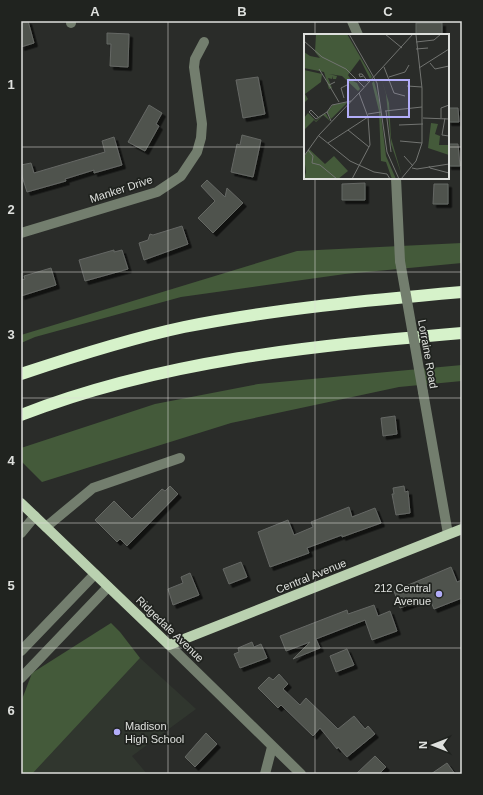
<svg xmlns="http://www.w3.org/2000/svg" width="483" height="795" font-family="Arial,sans-serif">
  <defs>
    <filter id="shadow"><feDropShadow dx="3.5" dy="3.5" stdDeviation="0" flood-color="#0009"/></filter>
  </defs>
  <rect width="100%" height="100%" fill="#2a2c29"/>
  <!-- built -->
  <polygon fill="#30362e" points="140,658 196,709 132,756 147,774 32,774"/>
  <!-- green -->
  <g fill="#445a3a">
    <polygon points="462,243 462,263 345,274 181,297 35,337 21,343 21,335 297,251"/>
    <polygon points="462,365 462,381 399,387 231,423 42,482 21,461 21,448 155,404 258,384"/>
    <polygon points="111,623 120,632 140,658 32,774 21,774 21,702 32,673"/>
  </g>
  <!-- building -->
  <g fill="#4f524e" stroke="#656864" filter="url(#shadow)">
    <polygon points="21,21 28,21 34,43 21,47"/>
    <rect x="416" y="23" width="26" height="12"/>
    <polygon points="107,33 129,34 128,67 110,66 111,44 107,44"/>
    <polygon points="258,77 265,114 243,118 236,80"/>
    <polygon points="149,105 162,113 156,124 159,126 145,151 128,142"/>
    <polygon points="448,108 458,108 459,122 448,122"/>
    <polygon points="242,135 261,140 253,177 231,172 237,144 240,145"/>
    <polygon points="114,137 122,165 94,173 94,170 65,179 66,181 27,192 21,173 21,165 31,163 34,173 105,152 102,141"/>
    <polygon points="448,144 458,144 460,166 448,166"/>
    <polygon points="207,180 225,197 227,188 243,203 213,233 198,218 215,201 201,186"/>
    <polygon points="365,183 365,200 342,200 342,184"/>
    <polygon points="434,184 448,184 448,204 433,204"/>
    <polygon points="182,226 188,244 144,260 139,243 148,240 150,234 153,235"/>
    <polygon points="114,250 114,252 122,250 128,269 85,281 79,260"/>
    <polygon points="51,268 56,285 21,296 21,280 25,279 24,276"/>
    <polygon points="395,416 397,434 383,436 381,418"/>
    <polygon points="170,486 178,494 127,546 120,539 117,542 95,520 114,501 132,519 162,489 165,491"/>
    <polygon points="404,486 405,492 408,491 410,513 396,515 392,494 394,494 393,488"/>
    <polygon points="349,507 352,517 375,508 381,523 342,537 342,535 307,548 309,553 270,567 258,532 288,520 294,535 313,527 311,522"/>
    <polygon points="241,562 247,577 229,584 223,569"/>
    <polygon points="451,567 457,582 462,580 462,598 434,609 429,597 400,608 394,591"/>
    <polygon points="190,573 199,595 173,605 168,589 183,583 181,577"/>
    <polygon points="374,605 378,616 390,611 397,631 372,640 365,620 316,639 320,648 293,659 310,642 286,651 280,636 347,610 348,614"/>
    <polygon points="252,642 254,647 261,644 267,658 240,668 234,654 239,652 238,648"/>
    <polygon points="347,649 354,665 336,672 330,656"/>
    <polygon points="279,674 288,684 283,689 300,705 306,698 338,729 354,716 365,729 368,726 375,734 347,757 338,747 337,749 320,728 313,736 281,705 278,708 258,688 269,677 273,680"/>
    <polygon points="206,733 217,744 195,767 185,757"/>
    <polygon points="375,756 386,767 379,774 356,774"/>
    <polygon points="447,763 455,774 431,774"/>
  </g>
  <g fill="none" stroke-linecap="round" stroke-linejoin="round">
    <!-- minor -->
    <g stroke="#737e6e" stroke-width="10">
      <polyline points="352,21 358,35"/>
      <polyline points="71,23 71,21"/>
      <polyline points="396,178 400,261"/>
      <polyline points="21,233 157,192 181,176 197,152 201,138 202,124 194,67 195,59 204,42"/>
      <polyline points="423,392 448,534"/>
      <polyline points="46,527 93,488 180,458"/>
      <polyline points="21,533 35,516"/>
      <polyline points="169,645 301,774"/>
      <polyline points="21,651 95,574"/>
      <polyline points="21,678 108,587"/>
      <polyline points="265,774 272,747"/>
    </g>
    <!-- major -->
    <polyline stroke="#bad1b0" stroke-width="10" points="21,503 169,645 462,529"/>
    <!-- highway -->
    <g stroke="#d6f2ca" stroke-width="12">
      <path d="M 21,374 C 75,356 128,339 184,327 C 275,309 369,300 462,292"/>
      <path d="M 21,415 C 162,360 312,346 462,333"/>
    </g>
    <!-- minor-bridge -->
    <polyline stroke="#737e6e" stroke-width="10" points="400,261 423,392"/>
  </g>
  <!-- grid -->
  <path fill="none" stroke="#dee0dd" stroke-width="1" stroke-opacity="0.55" d="M 168,21 L 168,774M 315,21 L 315,35M 21,147 L 305,147M 448,147 L 462,147M 315,178 L 315,774M 21,272 L 462,272M 21,398 L 462,398M 21,523 L 462,523M 21,648 L 462,648"/>
  <!-- markers -->
  <g fill="#b2adf9" stroke="#20231f" stroke-width="1.5">
    <circle cx="439" cy="594" r="4"/>
    <circle cx="117" cy="732" r="4"/>
  </g>
  <g text-anchor="middle" stroke-width="3.5" stroke-linejoin="round" paint-order="stroke">
    <!-- street labels -->
    <g font-size="11" fill="#dee0dd" stroke="#20231f">
      <text transform="translate(121 189) rotate(-18)" y="4">Manker Drive</text>
      <text transform="translate(428 354) rotate(80)" y="4">Lorraine Road</text>
      <text transform="translate(311 576) rotate(-22)" y="4">Central Avenue</text>
      <text transform="translate(170 629) rotate(44)" y="4">Ridgedale Avenue</text>
    </g>
    <!-- poi labels -->
    <g font-size="11" fill="#dee0dd" stroke="#20231f" text-anchor="end">
      <text x="431" y="592">212 Central<tspan x="431" dy="13">Avenue</tspan></text>
      <text x="125" y="730" text-anchor="start">Madison<tspan x="125" dy="13">High School</tspan></text>
    </g>
  </g>
  <!-- overview -->
  <g transform="translate(304 34)">
    <rect width="145" height="145" fill="#2a2c29"/>
    <path d="M 12,0 L 43,0 L 68,43 L 66,45 L 56,25 L 44,41 L 47,46 L 53,49 L 56,55 L 54,57 L 38,42 L 25,40 L 33,42 L 32,45 L 29,45 L 29,42 L 28,45 L 24,44 L 28,54 L 25,55 L 20,38 L 0,34 L 0,18 L 6,22 L 16,24 L 11,18 ZM 0,36 L 18,40 L 17,48 L 1,60 L 4,65 L 0,69 ZM 76,40 L 85,69 L 87,104 L 98,142 L 87,110 L 82,60 ZM 70,47 L 75,66 L 82,122 L 92,145 L 88,145 L 82,128 L 77,127 L 75,77 L 68,49 ZM 44,68 L 27,85 L 23,78 L 29,71 ZM 4,79 L 12,87 L 19,80 L 22,80 L 26,87 L 19,81 L 12,88 L 10,86 L 0,96 L 0,84 ZM 127,89 L 134,90 L 131,100 L 136,102 L 135,111 L 145,111 L 145,121 L 124,114 ZM 5,115 L 21,130 L 30,122 L 44,137 L 34,145 L 0,145 L 2,138 L 0,123 Z" fill="#445a3a"/>
    <path fill="none" stroke="#727471" stroke-width="1" d="M 45,0 L 73,49 L 83,118 L 95,145M 81,0 L 98,14M 0,7 L 18,23 L 42,35 L 60,53M 112,8 L 130,6 L 137,0M 112,15 L 124,14M 126,29 L 131,35 L 145,32M 80,33 L 90,59 L 101,62M 115,34 L 145,15M 15,35 L 25,51M 59,42 L 56,43 L 55,40 L 58,40 L 65,49M 85,43 L 101,38 L 105,31M 31,48 L 25,51 L 35,68M 103,52 L 118,53M 40,64 L 37,54 L 45,50M 81,77 L 118,73M 82,77 L 87,118M 64,80 L 77,78M 14,83 L 7,76 L 5,78 L 12,85 L 23,78M 119,84 L 145,85M 137,84 L 137,74 L 145,71M 141,84 L 138,101 L 145,102M 27,87 L 23,78 L 28,71 L 47,67M 95,91 L 119,90M 44,96 L 65,113M 15,102 L 46,127 L 70,138 L 83,140 L 86,145M 96,107 L 118,109M 24,109 L 64,83M 4,116 L 9,122 L 8,129 L 16,131 L 33,145M 0,122 L 15,101 L 55,59M 100,122 L 109,132M 125,132 L 126,134 L 145,139M 108,134 L 113,135 L 145,130M 48,145 L 66,111 L 64,83 L 55,59 L 109,0M 97,145 L 112,127 L 118,109 L 118,54 L 112,1"/>
    <path fill="#b2adf9" fill-opacity="0.15" stroke="#b2adf9" stroke-width="2" d="M 44,46 L 105,46 L 105,83 L 44,83 Z"/>
    <rect width="145" height="145" fill="none" stroke="#dee0dd" stroke-width="2"/>
  </g>
  <!-- border -->
  <rect width="483" height="795" fill="none" stroke="#20231f" stroke-width="44"/>
  <!-- north arrow -->
  <g transform="translate(433 745) rotate(270)" stroke="#20231f" stroke-width="3" paint-order="stroke">
  <path d="M0-3L7 15L0 10L-7 15Z" fill="#dee0dd"/>
  <text y="-6" font-size="11" font-weight="bold" text-anchor="middle" fill="#dee0dd">N</text>
  </g>
  <rect x="22" y="22" width="439" height="751" fill="none" stroke="#dee0dd" stroke-width="1.5"/>
  <g font-size="13" text-anchor="middle" font-weight="bold" fill="#dee0dd">
    <text x="95" y="16">A</text>
    <text x="242" y="16">B</text>
    <text x="388" y="16">C</text>
    <text x="11" y="89">1</text>
    <text x="11" y="214">2</text>
    <text x="11" y="339">3</text>
    <text x="11" y="465">4</text>
    <text x="11" y="590">5</text>
    <text x="11" y="715">6</text>
  </g>
</svg>
